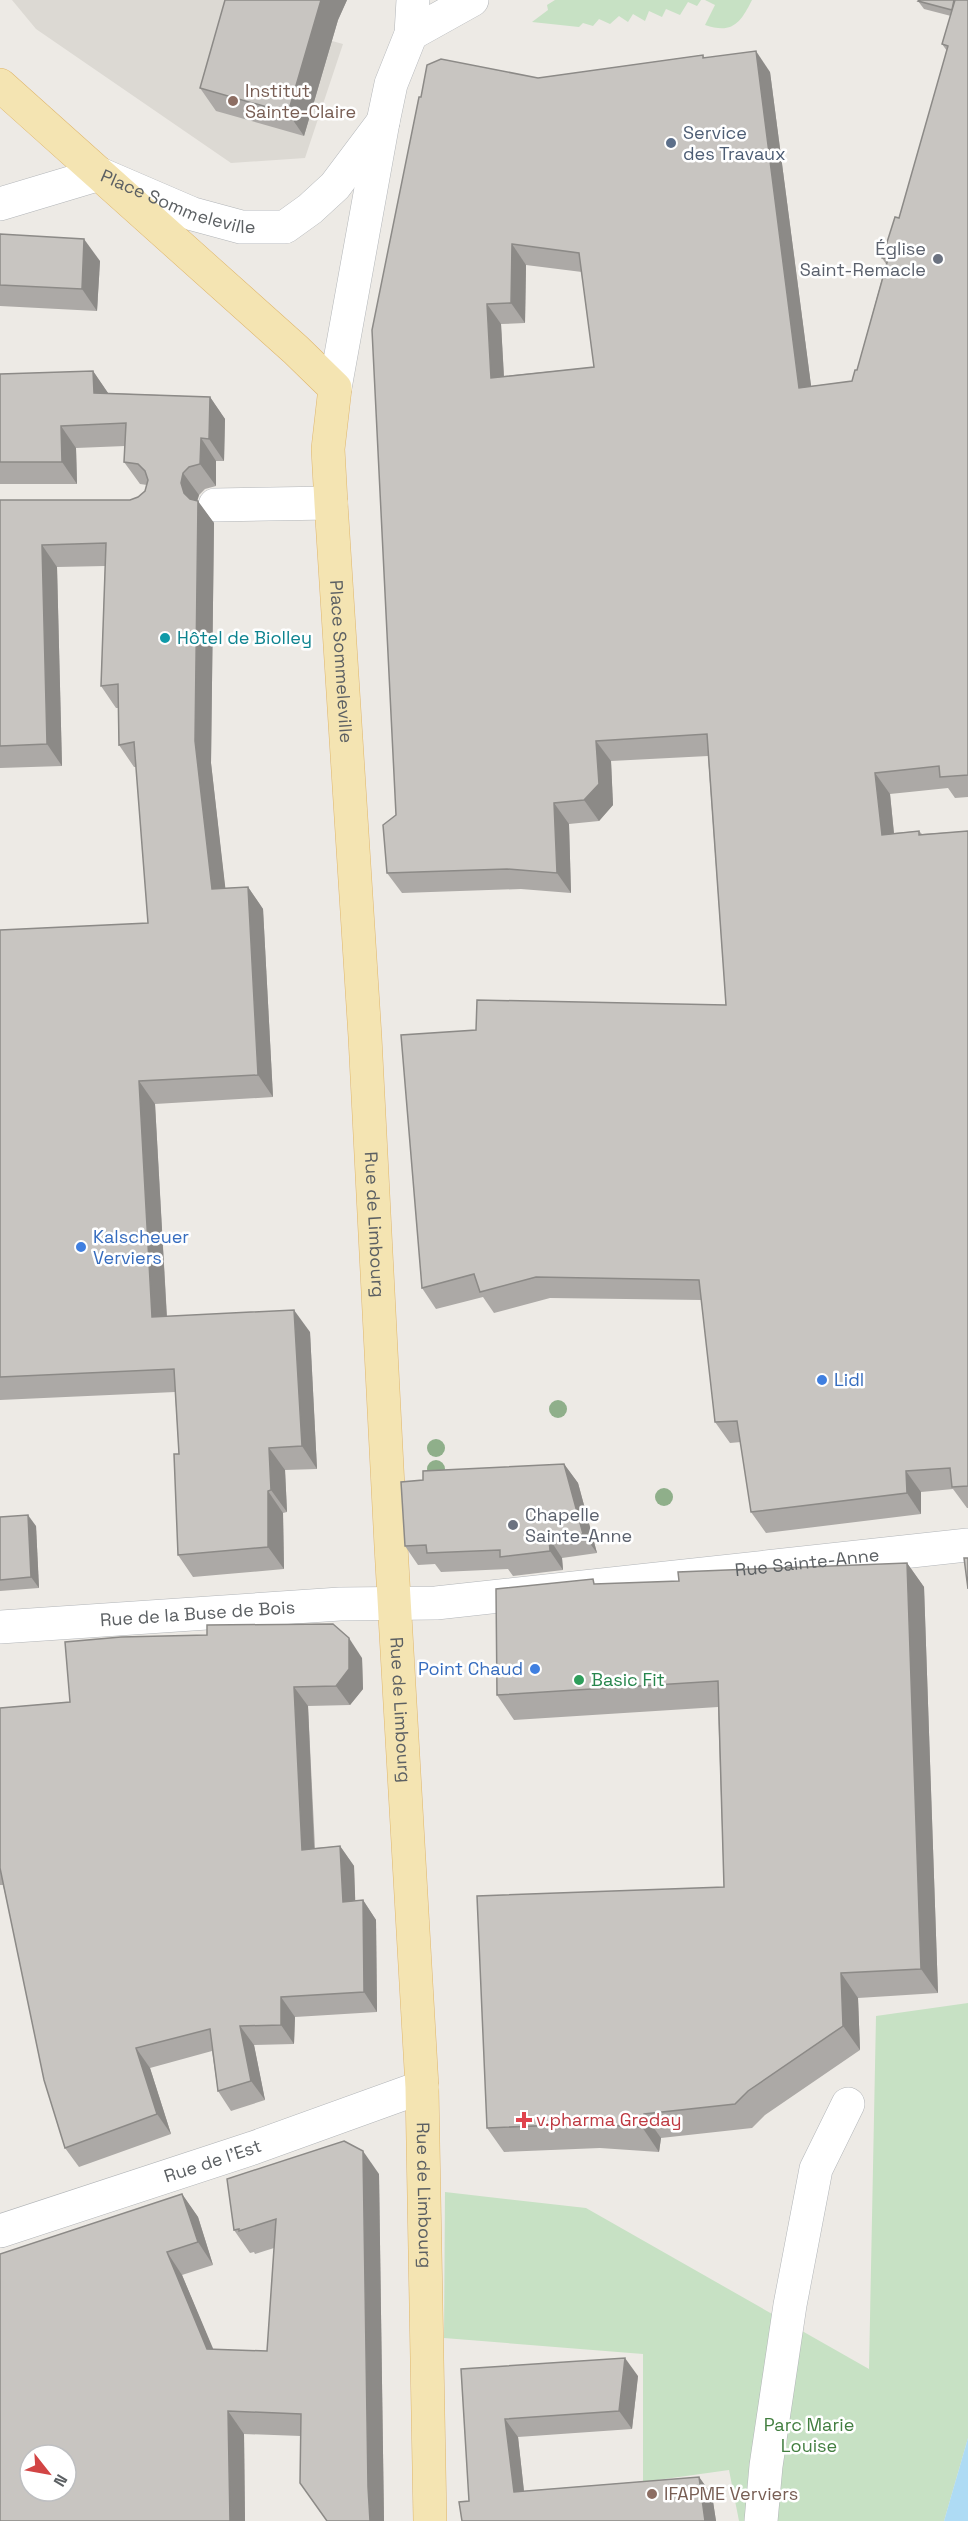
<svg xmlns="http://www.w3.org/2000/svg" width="968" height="2521" font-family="'Space Grotesk',sans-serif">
  <rect width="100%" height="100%" fill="#edeae5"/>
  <!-- education -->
  <polygon fill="#dcd9d3" points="12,0 244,0 244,17 343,44 305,158 231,163 36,29"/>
  <!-- green -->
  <g fill="#c7e1c4">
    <polygon points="555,0 701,0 697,6 688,2 680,15 666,9 662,17 649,11 645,21 633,14 628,22 619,16 610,24 599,19 593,26 583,23 579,27 532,22 548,10 547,5"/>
    <path d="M 705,0 L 752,0 C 740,24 732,34 705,25 L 715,5 Z"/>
    <polygon points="968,2003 968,2438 944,2521 739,2521 729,2470 643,2482 643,2354 444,2338 445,2192 586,2208 869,2369 876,2016"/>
  </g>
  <!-- water -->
  <polygon fill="#aedbf4" points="968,2438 968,2521 944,2521"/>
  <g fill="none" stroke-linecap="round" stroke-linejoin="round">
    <defs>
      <g id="minor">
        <polyline points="411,34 472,0"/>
        <path id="s1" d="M 0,204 L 100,174 L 193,214 L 241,227 L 285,227 L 310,209 L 335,186 L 383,122"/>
        <polyline points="335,388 383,122 391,84 411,34 413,0"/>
        <polyline points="215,505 331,503"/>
        <path id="s2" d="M 0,1627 L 340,1604 L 436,1603 L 968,1545"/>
        <path id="s3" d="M 0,2231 L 253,2148 L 422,2087"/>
        <polyline points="761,2521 766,2466 790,2305 816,2169 848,2104"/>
      </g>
      <g id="major">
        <path id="s4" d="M 0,85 L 296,350 L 335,388 L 328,449 L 331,503 L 365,1037 L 391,1546 L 422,2087 L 430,2521"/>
      </g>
    </defs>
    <!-- minor casing -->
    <use href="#minor" stroke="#b2b5b8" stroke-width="34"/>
    <!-- major casing -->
    <use href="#major" stroke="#dfb66c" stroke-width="34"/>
    <!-- minor -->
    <use href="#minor" stroke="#fff" stroke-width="33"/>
    <!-- major -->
    <use href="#major" stroke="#f4e4b2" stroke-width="33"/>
  </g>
  <!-- trees -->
  <g fill="#8faf8a">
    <circle cx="558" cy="1409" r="9"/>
    <circle cx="436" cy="1448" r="9"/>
    <circle cx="436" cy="1469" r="9"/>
    <circle cx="664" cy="1497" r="9"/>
  </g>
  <!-- wall -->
  <g fill="#aca9a6" fill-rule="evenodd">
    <polygon points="225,0 347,0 338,20 304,136 216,111 200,88"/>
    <path d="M 968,0 L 968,797 L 955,798 L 948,788 L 890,794 L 894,833 L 919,831 L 922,834 L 968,831 L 968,1508 L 967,1508 L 953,1489 L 921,1492 L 921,1514 L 766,1533 L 751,1512 L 741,1442 L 730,1443 L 715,1422 L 702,1300 L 550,1298 L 494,1313 L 483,1297 L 436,1309 L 422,1288 L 476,1030 L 726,1005 L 708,756 L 611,761 L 613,805 L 599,821 L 569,824 L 571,893 L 521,889 L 402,893 L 387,873 L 396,815 L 421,97 L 538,78 L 703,55 L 704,57 L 770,72 L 811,386 L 852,381 L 857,370 L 886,264 L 882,258 L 899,218 L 947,51 L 942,44 L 951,16 L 924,9 L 918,1 ZM 526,265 L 582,272 L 594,367 L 504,376 L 501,324 L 525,323 Z"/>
    <polygon points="0,234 100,261 97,311 0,306"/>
    <polygon points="93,371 108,393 210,397 225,419 224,461 216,461 216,486 205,489 199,495 197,501 214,523 211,763 225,888 248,887 263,909 273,1097 155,1104 167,1317 310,1332 317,1469 285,1470 287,1512 283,1513 284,1569 193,1577 178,1555 179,1454 175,1392 0,1400 0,930 148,923 136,767 134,767 119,745 118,708 116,708 101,686 105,566 57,567 62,766 0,768 0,500 130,500 138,497 145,491 147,485 140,484 124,462 125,446 76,448 77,484 0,484 0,374"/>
    <polygon points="564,1464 578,1483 597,1553 562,1558 563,1570 513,1576 508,1569 441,1572 435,1564 418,1565 405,1546 423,1480"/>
    <polygon points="0,1517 36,1526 39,1588 0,1591"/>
    <polygon points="907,1563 924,1587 938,1993 858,1998 860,2050 765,2115 752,2128 661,2138 659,2152 600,2148 504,2152 487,2128 724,1887 718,1707 514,1720 497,1695 597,1584 679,1581"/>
    <polygon points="362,1658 363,1689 350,1705 308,1706 315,1848 340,1846 354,1866 355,1901 363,1900 376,1920 377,2012 295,2017 294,2044 254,2045 265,2100 231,2111 218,2091 212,2051 150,2068 171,2134 79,2167 65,2148 3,1885 0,1885 0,1708 70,1702"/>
    <polygon points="379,2174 384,2521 327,2521 301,2436 244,2434 245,2521 0,2521 182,2194 198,2217 213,2265 182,2275 213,2350 267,2351 274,2248 255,2254 254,2252 250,2253 234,2230"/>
    <polygon points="461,2369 638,2376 632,2429 518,2437 524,2491 699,2477 712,2495 716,2521 462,2521 469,2501"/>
  </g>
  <!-- shaded-wall -->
  <g fill="#8c8a87">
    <polygon points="321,0 347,0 338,20 304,136 288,113"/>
    <polygon points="756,51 770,72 814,408 799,388"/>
    <polygon points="84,239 100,261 97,311 82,289"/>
    <polygon points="512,244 526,265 525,323 511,303"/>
    <polygon points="487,304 501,324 505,398 491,378"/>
    <polygon points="93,371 108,393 94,393"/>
    <polygon points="210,397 225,419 224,461 209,439"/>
    <polygon points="61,426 76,448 77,484 62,462"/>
    <polygon points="201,438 216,461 216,486 200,464"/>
    <polygon points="183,473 199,495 196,505 198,501 214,523 211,763 228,911 212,889 195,741 184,493 181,483"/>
    <polygon points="42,545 57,567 62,766 47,744"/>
    <polygon points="596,741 611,761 613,805 599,821 584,800"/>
    <polygon points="875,773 890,794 896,855 882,835"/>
    <polygon points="554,803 569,824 571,893 557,873"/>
    <polygon points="248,887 263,909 273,1097 258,1075"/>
    <polygon points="139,1081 155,1104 168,1339 152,1317"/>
    <polygon points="294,1310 310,1332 317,1469 302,1446"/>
    <polygon points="269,1448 285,1470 287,1512 271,1490"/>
    <polygon points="564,1464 578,1483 597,1553 583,1534"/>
    <polygon points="906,1471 921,1492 921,1514 907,1493"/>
    <polygon points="268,1491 283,1513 284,1569 268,1547"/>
    <polygon points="28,1515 36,1526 39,1588 31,1577"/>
    <polygon points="549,1538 562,1558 563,1570 550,1551"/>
    <polygon points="907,1563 924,1587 938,1993 921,1969"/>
    <polygon points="349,1638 362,1658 363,1689 350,1705 336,1686"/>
    <polygon points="294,1687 308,1706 315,1869 302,1850"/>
    <polygon points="340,1846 354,1866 356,1921 343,1902"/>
    <polygon points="363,1900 376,1920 377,2012 364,1992"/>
    <polygon points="841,1973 858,1998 860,2050 843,2026"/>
    <polygon points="281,1997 295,2017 294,2044 281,2025"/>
    <polygon points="240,2026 254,2045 265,2100 251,2081"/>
    <polygon points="136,2048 150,2068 171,2134 157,2114"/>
    <polygon points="644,2114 661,2138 659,2152 642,2127"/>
    <polygon points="363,2151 379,2174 384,2521 370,2521 368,2487"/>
    <polygon points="182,2194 198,2217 213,2265 198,2242"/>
    <polygon points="167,2252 182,2275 223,2372 207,2349"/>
    <polygon points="625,2358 638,2376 632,2429 619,2411"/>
    <polygon points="228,2411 244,2434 245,2521 230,2521"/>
    <polygon points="505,2419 518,2437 526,2510 514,2492"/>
    <polygon points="699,2477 712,2495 716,2521 705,2521"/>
  </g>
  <!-- building -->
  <g fill="#c8c5c1" stroke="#8c8a87" stroke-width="1.5" fill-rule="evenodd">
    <polygon points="225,0 321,0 288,113 200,88"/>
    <polygon points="919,0 954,0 952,10 918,1"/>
    <path d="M 955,0 L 968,0 L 968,775 L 940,777 L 939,766 L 875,773 L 882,835 L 919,831 L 919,835 L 968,831 L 968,1486 L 952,1487 L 950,1468 L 906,1471 L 907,1493 L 751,1512 L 737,1421 L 715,1422 L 699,1280 L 536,1277 L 480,1292 L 474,1274 L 422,1288 L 401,1035 L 476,1030 L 477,1000 L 726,1005 L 707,734 L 596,741 L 599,784 L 584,800 L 554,803 L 557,873 L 507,869 L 387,873 L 383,825 L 396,815 L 372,330 L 419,97 L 421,97 L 427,65 L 441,59 L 538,78 L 703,55 L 703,58 L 756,51 L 799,388 L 852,381 L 855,370 L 857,370 L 888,259 L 882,258 L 895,217 L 899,218 L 948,46 L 942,44 ZM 512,244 L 579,253 L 594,367 L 491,378 L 487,304 L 511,303 Z"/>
    <polygon points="0,234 84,239 82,289 0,285"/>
    <polygon points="93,371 94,393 210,397 209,439 201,438 200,464 189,467 183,473 181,483 184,493 190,499 198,501 195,741 212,889 248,887 258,1075 139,1081 152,1317 294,1310 302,1446 269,1448 271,1490 268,1491 268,1547 178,1555 174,1454 179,1454 174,1369 0,1377 0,930 148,923 134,742 119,745 118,684 101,686 106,543 42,545 47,744 0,746 0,500 130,500 138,497 145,491 148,480 145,471 138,464 124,462 126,423 61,426 62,462 0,462 0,374"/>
    <polygon points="564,1464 583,1534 549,1538 550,1551 500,1557 500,1550 427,1553 426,1545 405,1546 401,1482 423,1480 423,1471"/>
    <polygon points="28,1515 31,1577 0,1580 0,1517"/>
    <polygon points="964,1558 968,1558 968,1589"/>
    <polygon points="907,1563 921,1969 841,1973 843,2026 748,2091 735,2104 644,2114 642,2127 583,2124 487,2128 477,1896 724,1887 718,1681 497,1695 496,1589 593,1579 594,1584 679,1581 678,1572"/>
    <polygon points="333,1624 349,1638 349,1669 336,1686 294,1687 302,1850 340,1846 343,1902 363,1900 364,1992 281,1997 281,2025 240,2026 251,2081 218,2091 210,2029 136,2048 157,2114 65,2148 44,2080 0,1868 0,1708 70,1702 65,1642 121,1637 207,1635 207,1625"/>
    <path d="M 344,2141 L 363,2151 L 368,2487 L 370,2521 L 327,2521 L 300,2483 L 301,2414 L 228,2411 L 230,2521 L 0,2521 L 0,2254 L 182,2194 L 198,2242 L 167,2252 L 207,2349 L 267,2351 L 276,2219 L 239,2231 L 239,2229 L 234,2230 L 227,2179 ZM 30,2455 L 66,2455 L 66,2491 L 30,2491 Z"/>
    <polygon points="625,2358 619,2411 505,2419 514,2492 699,2477 705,2521 462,2521 459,2502 469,2501 461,2369"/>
  </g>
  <!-- markers -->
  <g fill="#8d6e63" stroke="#fff" stroke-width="2">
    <circle cx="233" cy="101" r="6"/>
    <circle cx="652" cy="2494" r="6"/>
  </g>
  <circle fill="#5c6f8a" stroke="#fff" stroke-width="2" cx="671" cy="143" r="6"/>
  <g fill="#6b7280" stroke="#fff" stroke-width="2">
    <circle cx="938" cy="259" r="6"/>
    <circle cx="513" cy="1525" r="6"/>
  </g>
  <circle fill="#0f9aa8" stroke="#fff" stroke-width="2" cx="165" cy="638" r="6"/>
  <g fill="#3f7fe0" stroke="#fff" stroke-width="2">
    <circle cx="81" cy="1247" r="6"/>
    <circle cx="822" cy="1380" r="6"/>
    <circle cx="535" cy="1669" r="6"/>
  </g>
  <circle fill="#2e9e5b" stroke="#fff" stroke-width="2" cx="579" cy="1680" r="6"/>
  <path fill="#e0444e" stroke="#fff" stroke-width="2" d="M521 2111h6v6h6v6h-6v6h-6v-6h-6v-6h6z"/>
  <g text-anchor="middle" stroke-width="5" stroke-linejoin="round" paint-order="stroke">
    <!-- education labels -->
    <g font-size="18" fill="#785e54" stroke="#fff" text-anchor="start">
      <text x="245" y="97">Institut<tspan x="245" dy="21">Sainte-Claire</tspan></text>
      <text x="664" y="2500">IFAPME Verviers</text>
    </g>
    <!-- service labels -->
    <g font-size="18" fill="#4e5e75" stroke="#fff" text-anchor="start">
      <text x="683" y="139">Service<tspan x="683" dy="21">des Travaux</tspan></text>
    </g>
    <!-- street labels -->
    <g font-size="18" fill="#5c6063" stroke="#fff">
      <text dy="6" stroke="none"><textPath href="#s1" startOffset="188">Place Sommeleville</textPath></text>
      <text dy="6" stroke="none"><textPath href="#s4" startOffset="726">Place Sommeleville</textPath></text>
      <text dy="6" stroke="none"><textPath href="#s4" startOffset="1290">Rue de Limbourg</textPath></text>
      <text dy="6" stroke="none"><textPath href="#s2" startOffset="810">Rue Sainte-Anne</textPath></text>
      <text dy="6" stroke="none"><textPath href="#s2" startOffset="198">Rue de la Buse de Bois</textPath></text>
      <text dy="6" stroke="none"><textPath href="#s4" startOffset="1776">Rue de Limbourg</textPath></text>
      <text dy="6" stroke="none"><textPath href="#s3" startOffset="224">Rue de l'Est</textPath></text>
      <text dy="6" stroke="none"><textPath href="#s4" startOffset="2262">Rue de Limbourg</textPath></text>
    </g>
    <!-- worship labels -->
    <g font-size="18" fill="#5b616d" stroke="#fff" text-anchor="end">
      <text x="926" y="255">Église<tspan x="926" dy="21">Saint-Remacle</tspan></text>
      <text x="525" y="1521" text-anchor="start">Chapelle<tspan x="525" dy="21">Sainte-Anne</tspan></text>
    </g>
    <!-- culture labels -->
    <g font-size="18" fill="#0d838f" stroke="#fff" text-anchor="start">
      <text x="177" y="644">Hôtel de Biolley</text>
    </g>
    <!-- shop labels -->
    <g font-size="18" fill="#366cbe" stroke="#fff" text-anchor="start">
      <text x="93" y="1243">Kalscheuer<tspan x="93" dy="21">Verviers</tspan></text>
      <text x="834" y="1386">Lidl</text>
      <text x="523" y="1675" text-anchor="end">Point Chaud</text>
    </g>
    <!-- leisure labels -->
    <g font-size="18" fill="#27864d" stroke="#fff" text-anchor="start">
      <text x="591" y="1686">Basic Fit</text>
    </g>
    <!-- health labels -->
    <g font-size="18" fill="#be3a42" stroke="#fff" text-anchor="start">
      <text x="536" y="2126">v.pharma Greday</text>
    </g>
    <!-- park labels -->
    <g font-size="18" fill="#427e40" stroke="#fff">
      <text x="809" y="2431">Parc Marie<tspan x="809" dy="21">Louise</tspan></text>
    </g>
  </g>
  <!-- north arrow -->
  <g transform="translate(48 2473) rotate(121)"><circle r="28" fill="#ffffff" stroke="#bebfc1" stroke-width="1.5"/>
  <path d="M0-4.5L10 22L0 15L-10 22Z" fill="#d24545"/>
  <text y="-9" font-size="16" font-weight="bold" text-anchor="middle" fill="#5c6063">N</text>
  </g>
</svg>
